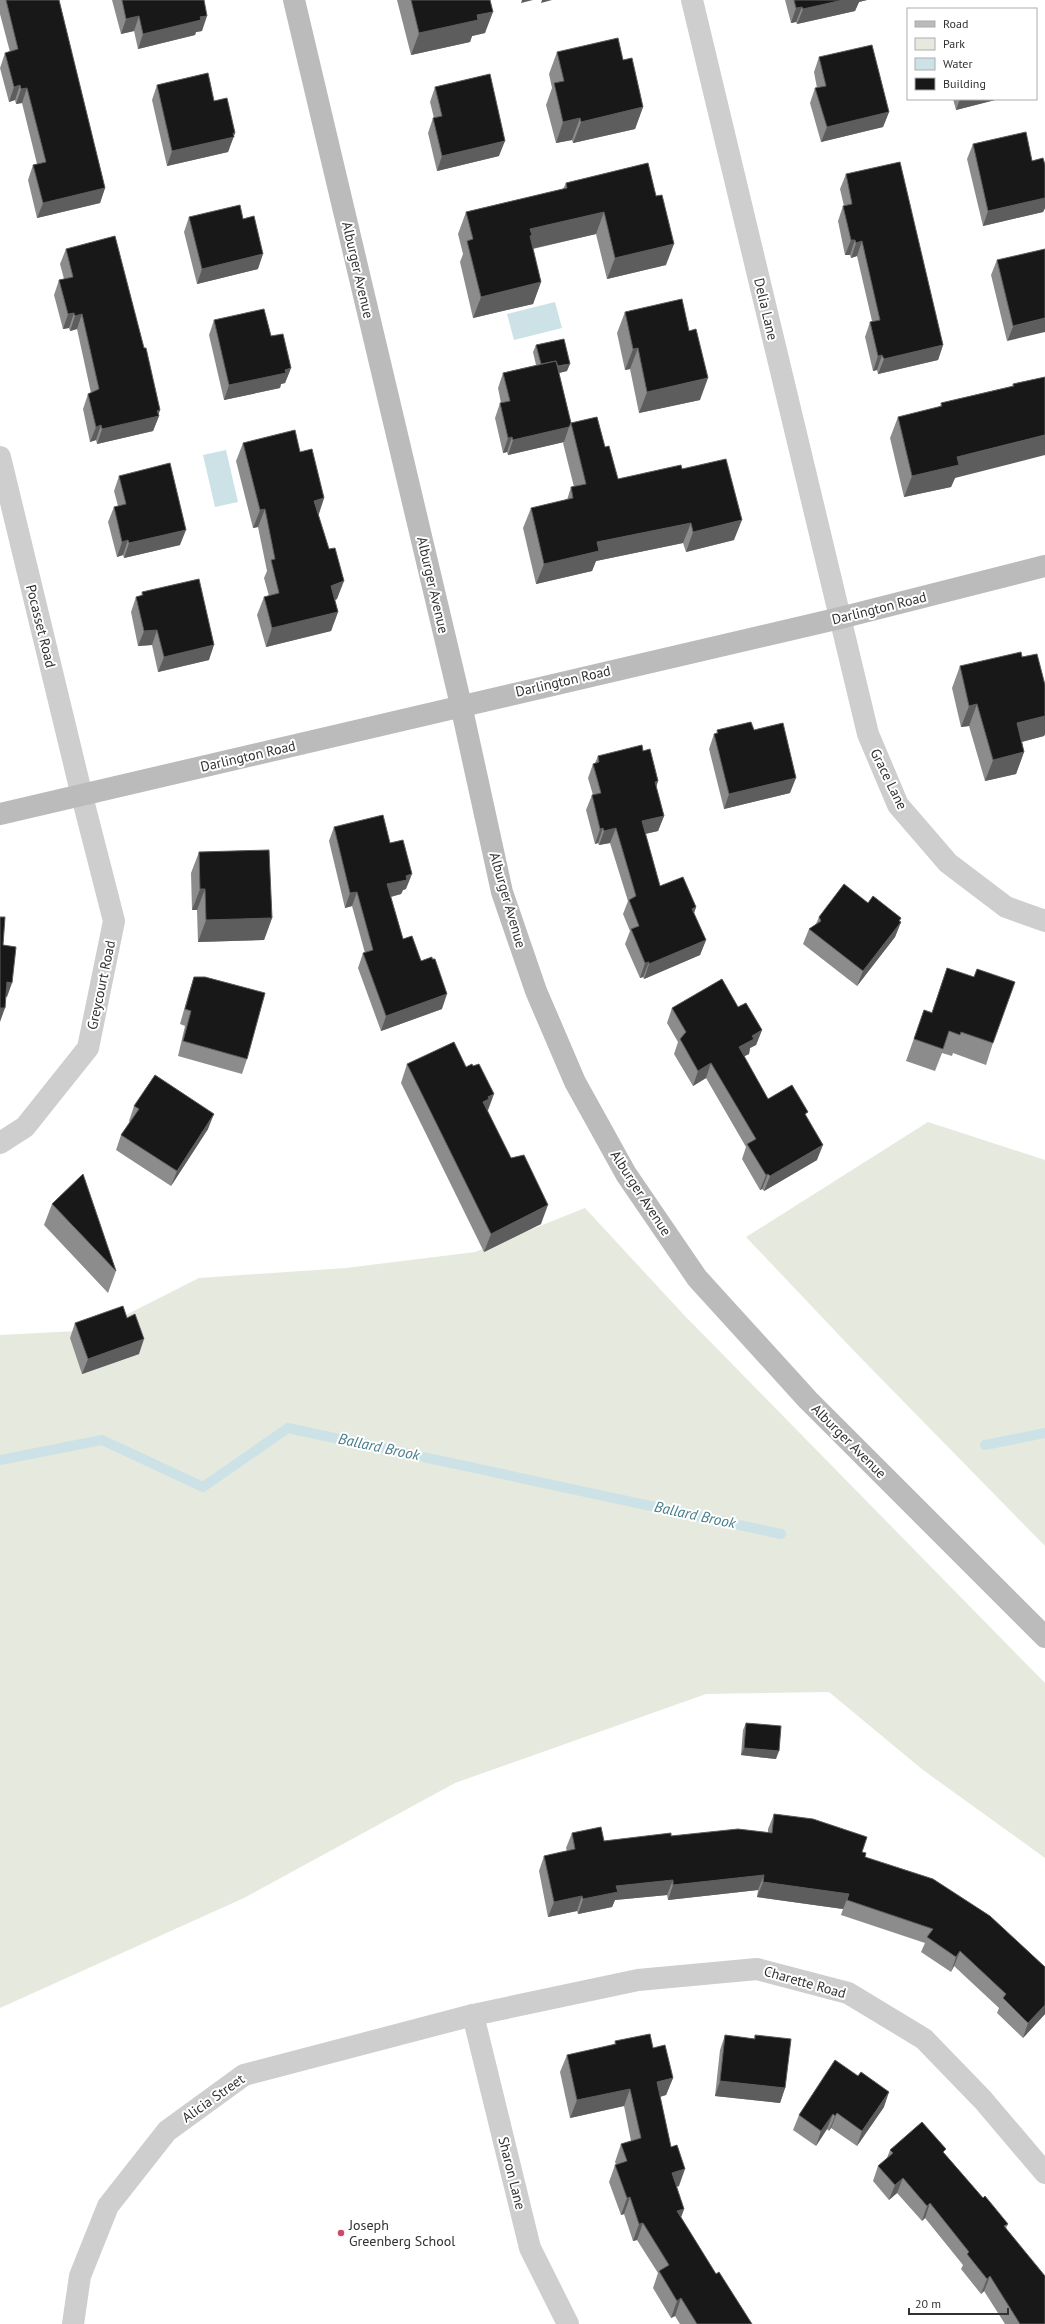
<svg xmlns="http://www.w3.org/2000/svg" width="1045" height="2324" font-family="'PT Sans',sans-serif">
  <rect width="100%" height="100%" fill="#fff"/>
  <!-- green -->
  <g fill="#e6e9dd">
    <polygon points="928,1122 1045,1160 1045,1546 856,1353 746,1237"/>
    <polygon points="585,1208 684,1315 1045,1683 1045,1858 923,1770 829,1692 706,1694 455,1783 244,1898 0,2008 0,1335 96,1330 199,1278 346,1268 475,1252"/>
  </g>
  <!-- water -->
  <g fill="#cce2e7">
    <polygon points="555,302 562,328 514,340 507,314"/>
    <polygon points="226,450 238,502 215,507 203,455"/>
  </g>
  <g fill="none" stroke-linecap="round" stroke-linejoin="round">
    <!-- stream -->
    <g stroke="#cce2e7" stroke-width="10">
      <polyline points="985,1445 1045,1433"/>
      <polyline points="0,1460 102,1440 203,1487 288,1428 781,1534"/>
    </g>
    <!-- street -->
    <g stroke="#cecece" stroke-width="22">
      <polyline points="692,0 868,734 898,805 948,863 1006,907 1045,921"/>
      <polyline points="0,457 82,796 114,921 88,1048 25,1127 0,1143"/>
      <polyline points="473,2015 530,2248 568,2324"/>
      <polyline points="73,2324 80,2276 108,2206 167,2131 244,2075 473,2015 638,1980 757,1969 848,1993 924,2039 983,2100 1045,2173"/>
    </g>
    <!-- secondary -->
    <g stroke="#bbb" stroke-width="22">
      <polyline points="294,0 461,705 502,892 536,991 575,1082 626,1174 697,1278 808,1400 1045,1637"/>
      <polyline points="0,814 840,618 1045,566"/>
    </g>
  </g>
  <!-- wall -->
  <g fill="#8c8c8c">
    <polygon points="0,0 59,0 105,188 100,203 37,218 28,180 33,165 37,164 22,103 16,104 15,100 9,102 0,68 5,53 10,52 0,14"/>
    <polygon points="112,0 204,0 202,31 196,32 195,35 138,49 134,31 121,34"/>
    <polygon points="397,0 490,0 485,33 472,36 470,42 411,55"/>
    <polygon points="785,0 867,0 859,2 855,11 797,24 796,22 791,23"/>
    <polygon points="557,52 623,60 643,107 635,129 573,143 572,140 556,143 546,105 552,88 549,74"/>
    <polygon points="819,57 889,112 883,127 821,142 810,103 815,88 817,88 814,72"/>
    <polygon points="157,85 214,101 235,133 228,152 167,166 152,100"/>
    <polygon points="435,87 499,156 437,171 428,133 433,118 434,118 430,102"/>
    <polygon points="953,99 999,99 956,110"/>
    <polygon points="973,144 1032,161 1045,165 1045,208 1043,212 983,226 967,159"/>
    <polygon points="648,163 666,265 607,279 596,234 533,249 541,282 533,304 473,318 460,262 463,254 458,234 466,212 563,189 566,183"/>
    <polygon points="846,174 943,345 938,360 878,374 877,370 873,371 865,337 870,322 872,321 857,256 851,258 850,255 845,255 838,221 843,206 844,206 840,189"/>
    <polygon points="189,217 243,219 258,269 197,284 184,232"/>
    <polygon points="66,249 160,410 158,414 159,416 153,431 97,444 96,440 90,442 83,409 88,394 91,393 77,329 70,331 69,328 63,329 54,295 59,280 64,279 60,264"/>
    <polygon points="1045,249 1007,341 991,275 997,260"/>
    <polygon points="625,312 700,400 639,413 630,369 625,370 617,333"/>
    <polygon points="214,320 271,336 291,368 285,383 281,384 280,388 224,400 209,335"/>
    <polygon points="536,345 567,371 559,373 571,423 605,447 618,479 682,469 734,540 686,552 683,543 596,561 592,571 536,584 523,528 531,508 567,500 571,487 574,487 563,443 564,442 508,455 507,452 503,453 495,418 500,403 501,403 498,388 503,373 536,365 533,352"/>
    <polygon points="1045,377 955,478 951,487 904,497 890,438 898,417 940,407 941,403 1012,386 1013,384"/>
    <polygon points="243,443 300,452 324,498 318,515 337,599 335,600 338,612 331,631 266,647 257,615 264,597 269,596 264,578 267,571 258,527 253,528 236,461"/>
    <polygon points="119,476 180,545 124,558 123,555 117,557 108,522 114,507 118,506 114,491"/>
    <polygon points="142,592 209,660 158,672 152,645 138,646 131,612 136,597 141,596"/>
    <polygon points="1022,657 1045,685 1045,734 1044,736 1022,742 1024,752 1016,774 985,781 969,726 961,727 952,688 960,666"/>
    <polygon points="717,730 754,730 790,793 724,809 709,749 714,734 716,734"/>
    <polygon points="643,751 658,781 656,787 664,816 658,831 645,834 660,886 696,907 694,913 706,940 700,955 644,979 643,977 640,978 625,944 630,931 623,914 628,901 610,843 599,845 598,843 595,844 586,810 592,795 593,795 588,778 593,764 595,763 598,756"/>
    <polygon points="334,827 390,843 406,889 403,890 401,894 391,897 403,939 421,961 442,1009 381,1031 358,968 363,953 365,953 352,906 345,908 329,841"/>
    <polygon points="199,852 272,918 264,940 198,942 197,910 192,910 191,873"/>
    <polygon points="868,903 901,922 895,937 857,986 803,944 809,929 816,924 819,917"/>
    <polygon points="947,968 993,1043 986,1065 953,1053 952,1056 942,1053 935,1071 906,1061 924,1010 932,1012"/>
    <polygon points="194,977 247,1059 242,1074 178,1056 185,1026 180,1024 189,992"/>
    <polygon points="738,1007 762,1030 756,1045 750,1048 749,1054 744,1056 768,1099 806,1116 817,1160 764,1191 762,1189 760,1190 742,1159 746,1147 706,1078 693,1086 674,1054 678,1042 667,1023 672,1008"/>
    <polygon points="407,1064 488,1111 541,1224 484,1252 401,1083"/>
    <polygon points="134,1106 208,1129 171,1186 116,1150 121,1135 130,1122 129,1121"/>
    <polygon points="52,1204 116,1271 108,1293 44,1225"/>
    <polygon points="127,1318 139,1354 82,1374 70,1338 75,1323"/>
    <polygon points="746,1723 776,1759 741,1755 743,1730"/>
    <polygon points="774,1814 862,1852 865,1857 1045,1967 1045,2014 1023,2038 997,2013 999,2008 954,1966 951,1972 921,1952 925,1943 841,1915 843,1909 757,1897 758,1890 668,1900 667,1895 615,1900 612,1907 578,1914 577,1911 548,1917 539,1871 544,1856 567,1851 566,1848 572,1833 604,1841 671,1836 768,1833 768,1829"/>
    <polygon points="725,2035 754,2039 755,2035 785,2088 780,2103 715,2096 720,2050"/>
    <polygon points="615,2041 653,2048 673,2078 666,2095 660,2097 679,2186 676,2187 684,2209 681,2217 716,2274 752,2324 680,2324 675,2316 671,2318 653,2288 658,2273 637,2240 633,2241 624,2214 621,2215 609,2182 615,2165 616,2164 615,2162 621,2144 631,2141 624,2106 570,2118 560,2072 567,2055 614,2045"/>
    <polygon points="884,2107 857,2146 831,2128 829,2131 827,2129 816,2146 793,2130 799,2115"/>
    <polygon points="890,2150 945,2154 983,2198 1008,2224 1006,2228 1045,2324 1005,2324 984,2291 981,2294 961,2269 963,2265 925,2218 922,2221 897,2193 889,2200 873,2181 878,2166 887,2158"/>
  </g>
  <!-- shaded-wall -->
  <g fill="#5d5d5d">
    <polygon points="522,0 533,0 521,3"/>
    <polygon points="542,0 552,0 541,3"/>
    <polygon points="843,0 867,0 859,2 855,11 797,24 803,9"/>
    <polygon points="802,7 796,22 791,23 796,8"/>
    <polygon points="493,12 485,33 472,36 470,42 411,55 419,33 477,15"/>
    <polygon points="139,16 134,31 121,34 126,19"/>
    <polygon points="207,16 202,31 196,32 195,35 138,49 143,34 200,17"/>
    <polygon points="20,85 15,100 9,102 14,87"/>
    <polygon points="27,88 22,103 16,104 21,89"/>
    <polygon points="960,99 999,99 956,110"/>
    <polygon points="643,107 635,129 573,143 581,122"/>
    <polygon points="889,112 883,127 821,142 827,127"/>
    <polygon points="580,118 572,140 556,143 563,122"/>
    <polygon points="233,133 235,133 228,152 167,166 172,151"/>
    <polygon points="505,141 499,156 437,171 442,156"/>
    <polygon points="105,188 100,203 37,218 43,203"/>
    <polygon points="1045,198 1045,208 1043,212 983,226 988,211"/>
    <polygon points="604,212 596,234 526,250 530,229"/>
    <polygon points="851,240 855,240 850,255 845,255"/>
    <polygon points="862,241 857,256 851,258 856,243"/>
    <polygon points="674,244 666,265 607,279 615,258"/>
    <polygon points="263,254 258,269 197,284 202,269"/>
    <polygon points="541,282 533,304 473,318 481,297"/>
    <polygon points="74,313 69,328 63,329 68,314"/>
    <polygon points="82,314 77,329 70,331 75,316"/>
    <polygon points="1045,318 1045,332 1007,341 1013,326"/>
    <polygon points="943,345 938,360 878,374 884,359"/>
    <polygon points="638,348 630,369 625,370 633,349"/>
    <polygon points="882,355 877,370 873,371 878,356"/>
    <polygon points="570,364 567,371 539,378 542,370"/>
    <polygon points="291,368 285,383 281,384 280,388 224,400 229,385"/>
    <polygon points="708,378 700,400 639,413 647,392"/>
    <polygon points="160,410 158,416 159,416 153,431 97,444 102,429"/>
    <polygon points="101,425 96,440 90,442 96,427"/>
    <polygon points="569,427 564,442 508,455 513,440"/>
    <polygon points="1045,435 1045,455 955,478 951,487 904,497 912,476 957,457"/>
    <polygon points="512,437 507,452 503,453 508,438"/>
    <polygon points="324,498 318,517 314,501"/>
    <polygon points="265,509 258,527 253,528 260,510"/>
    <polygon points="742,520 734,540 686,552 693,532"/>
    <polygon points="691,523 683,543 596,561 592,571 536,584 544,564 597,542"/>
    <polygon points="186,530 180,545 124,558 129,543"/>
    <polygon points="128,540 123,555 117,557 122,542"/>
    <polygon points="344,581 337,599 325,605 331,586"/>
    <polygon points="338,612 331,631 266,647 272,628"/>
    <polygon points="157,630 152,645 138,646 144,631"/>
    <polygon points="214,645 209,660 158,672 164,657"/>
    <polygon points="977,704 969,726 961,727 969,706"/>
    <polygon points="1045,716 1045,734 1044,736 1009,745 1017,723"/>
    <polygon points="1024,752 1016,774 985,781 993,760"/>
    <polygon points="796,778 790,793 724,809 729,794"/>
    <polygon points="658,781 653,796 655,782"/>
    <polygon points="664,816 658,831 636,836 642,821"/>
    <polygon points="603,828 598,843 595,844 600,829"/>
    <polygon points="616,828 610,843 599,845 604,831"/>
    <polygon points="412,874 406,889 403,890 401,894 382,899 387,884 406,876"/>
    <polygon points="200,889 205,889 197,910 192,910"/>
    <polygon points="357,892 352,906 345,908 350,893"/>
    <polygon points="696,907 691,922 692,909"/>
    <polygon points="272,918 264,940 198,942 206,920"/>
    <polygon points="901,918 898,925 901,922 895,937 857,986 863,971"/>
    <polygon points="706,940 700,955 644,979 649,964"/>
    <polygon points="649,962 643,977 640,978 645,963"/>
    <polygon points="7,982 12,983 7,997 2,996"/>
    <polygon points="447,994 442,1009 381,1031 386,1016"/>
    <polygon points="0,1008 5,1008 0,1022"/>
    <polygon points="762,1030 756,1045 750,1048 749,1054 733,1062 739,1047 752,1036"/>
    <polygon points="711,1063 706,1078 693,1086 698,1071"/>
    <polygon points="494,1094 487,1113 483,1102 488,1097"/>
    <polygon points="214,1114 208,1129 171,1186 177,1171"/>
    <polygon points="823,1145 817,1160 764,1191 770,1176"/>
    <polygon points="768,1174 762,1189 760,1190 766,1175"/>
    <polygon points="548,1205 541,1224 484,1252 491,1234"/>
    <polygon points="144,1339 139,1354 82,1374 88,1359"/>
    <polygon points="744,1748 779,1751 776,1759 741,1755"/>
    <polygon points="764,1875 758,1890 668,1900 673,1885"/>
    <polygon points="673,1880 667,1895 615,1900 612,1907 578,1914 583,1899 616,1886"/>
    <polygon points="763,1882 849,1894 843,1909 757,1897"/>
    <polygon points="582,1896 577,1911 548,1917 554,1902"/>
    <polygon points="960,1951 954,1966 951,1972 956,1957"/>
    <polygon points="1045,2005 1045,2014 1023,2038 1028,2023"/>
    <polygon points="673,2078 666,2095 651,2099 657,2082"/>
    <polygon points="720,2081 785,2088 780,2103 715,2096"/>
    <polygon points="630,2089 624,2106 570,2118 577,2100"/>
    <polygon points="889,2092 884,2107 857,2146 862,2131"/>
    <polygon points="837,2113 831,2128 829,2131 835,2116"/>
    <polygon points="833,2114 827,2129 816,2146 821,2131"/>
    <polygon points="685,2169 679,2186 666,2191 672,2173"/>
    <polygon points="903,2178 897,2193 889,2200 895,2185"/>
    <polygon points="630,2197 624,2214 621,2215 627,2198"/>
    <polygon points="930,2203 925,2218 922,2221 927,2206"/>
    <polygon points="684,2209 678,2226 677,2211"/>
    <polygon points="643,2223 637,2240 633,2241 639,2224"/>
    <polygon points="990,2276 984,2291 981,2294 987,2279"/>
    <polygon points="681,2298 675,2316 671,2318 677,2301"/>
  </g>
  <!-- building -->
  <g fill="#181818" stroke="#5d5d5d">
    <polygon points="6,0 59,0 105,188 43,203 33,165 46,162 27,88 21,89 20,85 14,87 5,53 18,49"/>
    <polygon points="122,0 204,0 207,16 200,17 201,20 143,34 139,16 126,19"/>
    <polygon points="411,0 490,0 493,12 477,15 478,20 419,33"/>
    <polygon points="794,0 843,0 803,9 802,7 796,8"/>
    <polygon points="618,38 623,60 632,58 643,107 581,122 580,118 563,122 554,83 564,81 557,52"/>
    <polygon points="872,45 889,112 827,127 815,88 826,86 819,57"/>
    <polygon points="208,73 214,101 227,98 235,133 233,133 234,137 172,151 157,85"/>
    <polygon points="490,74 505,141 442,156 433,118 442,116 435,87"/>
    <polygon points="1026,132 1032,161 1043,158 1045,165 1045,198 988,211 973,144"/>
    <polygon points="900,162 943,345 884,359 882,355 878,356 870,322 880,320 862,241 856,243 855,240 851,240 843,206 852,204 846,174"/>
    <polygon points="648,163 656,196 662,195 674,244 615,258 604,212 530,229 532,235 530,236 541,282 481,297 467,241 473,239 466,212 567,188 566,183"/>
    <polygon points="240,205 243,219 254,216 263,254 202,269 189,217"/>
    <polygon points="115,236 144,348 146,348 160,410 157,411 159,416 102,429 101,425 96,427 88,394 99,389 82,314 75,316 74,313 68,314 59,280 73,277 66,249"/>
    <polygon points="1045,249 1045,318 1013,326 997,260"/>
    <polygon points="682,299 689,331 696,329 708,378 647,392 638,348 633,349 625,312"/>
    <polygon points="264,309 271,336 283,334 291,368 285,370 286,373 229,385 214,320"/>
    <polygon points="564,339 570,364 558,366 556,361 541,364 536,345"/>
    <polygon points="556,361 571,423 569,427 513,440 512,437 508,438 500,403 510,401 503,373"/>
    <polygon points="1045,377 1045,435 957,457 959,465 912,476 898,417 942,406 941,403 1014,386 1013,384"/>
    <polygon points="597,417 605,447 609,446 618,479 681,465 682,469 726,459 742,520 693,532 691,523 597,542 599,551 544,564 531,508 573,498 571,487 586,484 571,423"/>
    <polygon points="295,430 300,452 312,449 324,498 314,501 329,549 335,548 344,581 331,586 338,612 272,628 264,597 279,593 271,560 275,559 265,509 260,510 243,443"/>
    <polygon points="170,463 186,530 129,543 128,540 122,542 114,507 126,504 119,476"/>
    <polygon points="199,579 214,645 164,657 157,630 144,631 136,597 143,595 142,592"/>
    <polygon points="1021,652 1022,657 1037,654 1045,685 1045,716 1017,723 1024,752 993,760 977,704 969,706 960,666"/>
    <polygon points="751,722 754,730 783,723 796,778 729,794 714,734 718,733 717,730"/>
    <polygon points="642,745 643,751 650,749 658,781 655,782 664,816 642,821 660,886 683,877 696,907 692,909 706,940 649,964 649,962 645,963 631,929 639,926 629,900 636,896 616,828 604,831 603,828 600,829 592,795 601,793 593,764 599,762 598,756"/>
    <polygon points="383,815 390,843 403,840 412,874 406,876 407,880 387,884 403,939 412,936 421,961 432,957 432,959 435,959 447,994 386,1016 363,953 373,950 357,892 350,893 334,827"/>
    <polygon points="269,850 272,918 206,920 205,889 200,889 199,852"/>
    <polygon points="844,884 868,903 873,896 901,918 899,921 901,922 863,971 809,929 821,921 819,917"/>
    <polygon points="0,917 5,917 3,945 16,947 12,983 7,982 5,1008 0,1008"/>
    <polygon points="947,968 974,977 977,969 1015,982 993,1043 961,1032 960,1035 949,1031 943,1049 914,1039 924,1010 932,1013"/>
    <polygon points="194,977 205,977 265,993 247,1059 183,1041 191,1011 185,1009"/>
    <polygon points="722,979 738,1007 746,1003 762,1030 752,1036 754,1039 739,1047 768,1099 792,1085 808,1112 805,1114 823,1145 770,1176 768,1174 766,1175 747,1144 756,1139 711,1063 698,1071 680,1039 686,1032 672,1008"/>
    <polygon points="454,1042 466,1067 472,1064 473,1066 479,1064 494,1094 488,1097 489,1099 483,1102 511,1158 524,1155 548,1205 491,1234 407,1064"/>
    <polygon points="155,1075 214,1114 177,1171 121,1135 139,1109 134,1106"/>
    <polygon points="83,1174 116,1271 52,1204"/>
    <polygon points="123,1306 127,1318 135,1314 144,1339 88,1359 75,1323"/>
    <polygon points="746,1723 781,1726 779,1751 744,1748"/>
    <polygon points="774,1814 813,1819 867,1837 862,1852 866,1853 865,1857 933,1879 990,1916 1045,1967 1045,2005 1028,2023 1003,1998 1006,1994 960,1951 956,1957 927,1937 933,1929 847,1900 849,1894 763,1882 764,1875 673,1885 673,1880 616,1886 618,1892 583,1899 582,1896 554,1902 544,1856 575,1849 572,1833 601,1827 604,1841 671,1833 671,1836 738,1829 772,1833"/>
    <polygon points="650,2034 653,2048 665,2045 673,2078 657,2082 671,2147 677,2145 685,2169 672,2173 684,2209 677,2211 716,2274 719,2272 752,2324 697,2324 681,2298 677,2301 659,2271 669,2265 643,2223 639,2224 630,2197 627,2198 615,2165 627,2161 621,2144 641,2138 630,2089 577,2100 567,2055 616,2044 615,2041"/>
    <polygon points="725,2035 755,2039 755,2035 791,2039 785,2088 720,2081"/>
    <polygon points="835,2060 858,2076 861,2072 889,2092 862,2131 837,2113 835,2116 833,2114 821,2131 799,2115"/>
    <polygon points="922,2122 946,2149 943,2152 983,2198 985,2196 1008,2224 1004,2226 1045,2276 1045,2324 1020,2324 990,2276 987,2279 967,2254 969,2252 930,2203 927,2206 903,2178 895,2185 878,2166 893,2153 890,2150"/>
  </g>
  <!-- markers -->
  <circle fill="#d4476d" stroke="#fff" stroke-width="1.5" cx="341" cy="2233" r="4"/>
  <g text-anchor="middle" stroke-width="4" stroke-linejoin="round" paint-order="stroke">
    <!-- street labels -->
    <g font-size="14" fill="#313131" stroke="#fff">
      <text transform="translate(358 270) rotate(77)" y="5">Alburger Avenue</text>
      <text transform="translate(766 309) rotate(77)" y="5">Delia Lane</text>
      <text transform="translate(433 585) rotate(77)" y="5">Alburger Avenue</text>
      <text transform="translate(879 608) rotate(-14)" y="5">Darlington Road</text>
      <text transform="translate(41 626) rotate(76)" y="5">Pocasset Road</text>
      <text transform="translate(563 681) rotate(-13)" y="5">Darlington Road</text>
      <text transform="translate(248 756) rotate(-13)" y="5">Darlington Road</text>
      <text transform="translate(889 779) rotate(64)" y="5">Grace Lane</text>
      <text transform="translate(508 900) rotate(74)" y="5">Alburger Avenue</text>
      <text transform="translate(101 985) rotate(-78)" y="5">Greycourt Road</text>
      <text transform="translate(641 1193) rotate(57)" y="5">Alburger Avenue</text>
      <text transform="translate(849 1441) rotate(45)" y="5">Alburger Avenue</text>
      <text transform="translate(805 1982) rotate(16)" y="5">Charette Road</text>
      <text transform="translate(213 2098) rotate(-35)" y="5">Alicia Street</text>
      <text transform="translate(512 2173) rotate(76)" y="5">Sharon Lane</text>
    </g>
    <!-- poi labels -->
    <g font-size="14" fill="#313131" stroke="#fff" text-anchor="start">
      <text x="349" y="2230">Joseph<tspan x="349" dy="16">Greenberg School</tspan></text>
    </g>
    <!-- water labels -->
    <g font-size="15" font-style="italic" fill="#467e8b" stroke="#fff">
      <text transform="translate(379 1447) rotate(12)" y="5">Ballard Brook</text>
      <text transform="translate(695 1515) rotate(12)" y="5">Ballard Brook</text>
    </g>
  </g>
  <!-- legend -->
  <rect x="907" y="8" width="130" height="92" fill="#ffffff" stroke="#adadad"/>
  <rect x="915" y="21" width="20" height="6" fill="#bbbbbb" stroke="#adadad"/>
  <text x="943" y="28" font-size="12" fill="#313131">Road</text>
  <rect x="915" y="38" width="20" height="12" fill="#e6e9dd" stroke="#adadad"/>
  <text x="943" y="48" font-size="12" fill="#313131">Park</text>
  <rect x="915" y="58" width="20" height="12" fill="#cce2e7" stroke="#adadad"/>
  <text x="943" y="68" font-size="12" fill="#313131">Water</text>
  <rect x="915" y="78" width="20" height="12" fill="#181818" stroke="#adadad"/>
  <text x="943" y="88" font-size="12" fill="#313131">Building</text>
  <!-- scale -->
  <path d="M909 2308v6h99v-6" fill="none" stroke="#313131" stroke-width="2"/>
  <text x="915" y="2308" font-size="12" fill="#313131" stroke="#ffffff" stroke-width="3" paint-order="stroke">20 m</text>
</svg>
